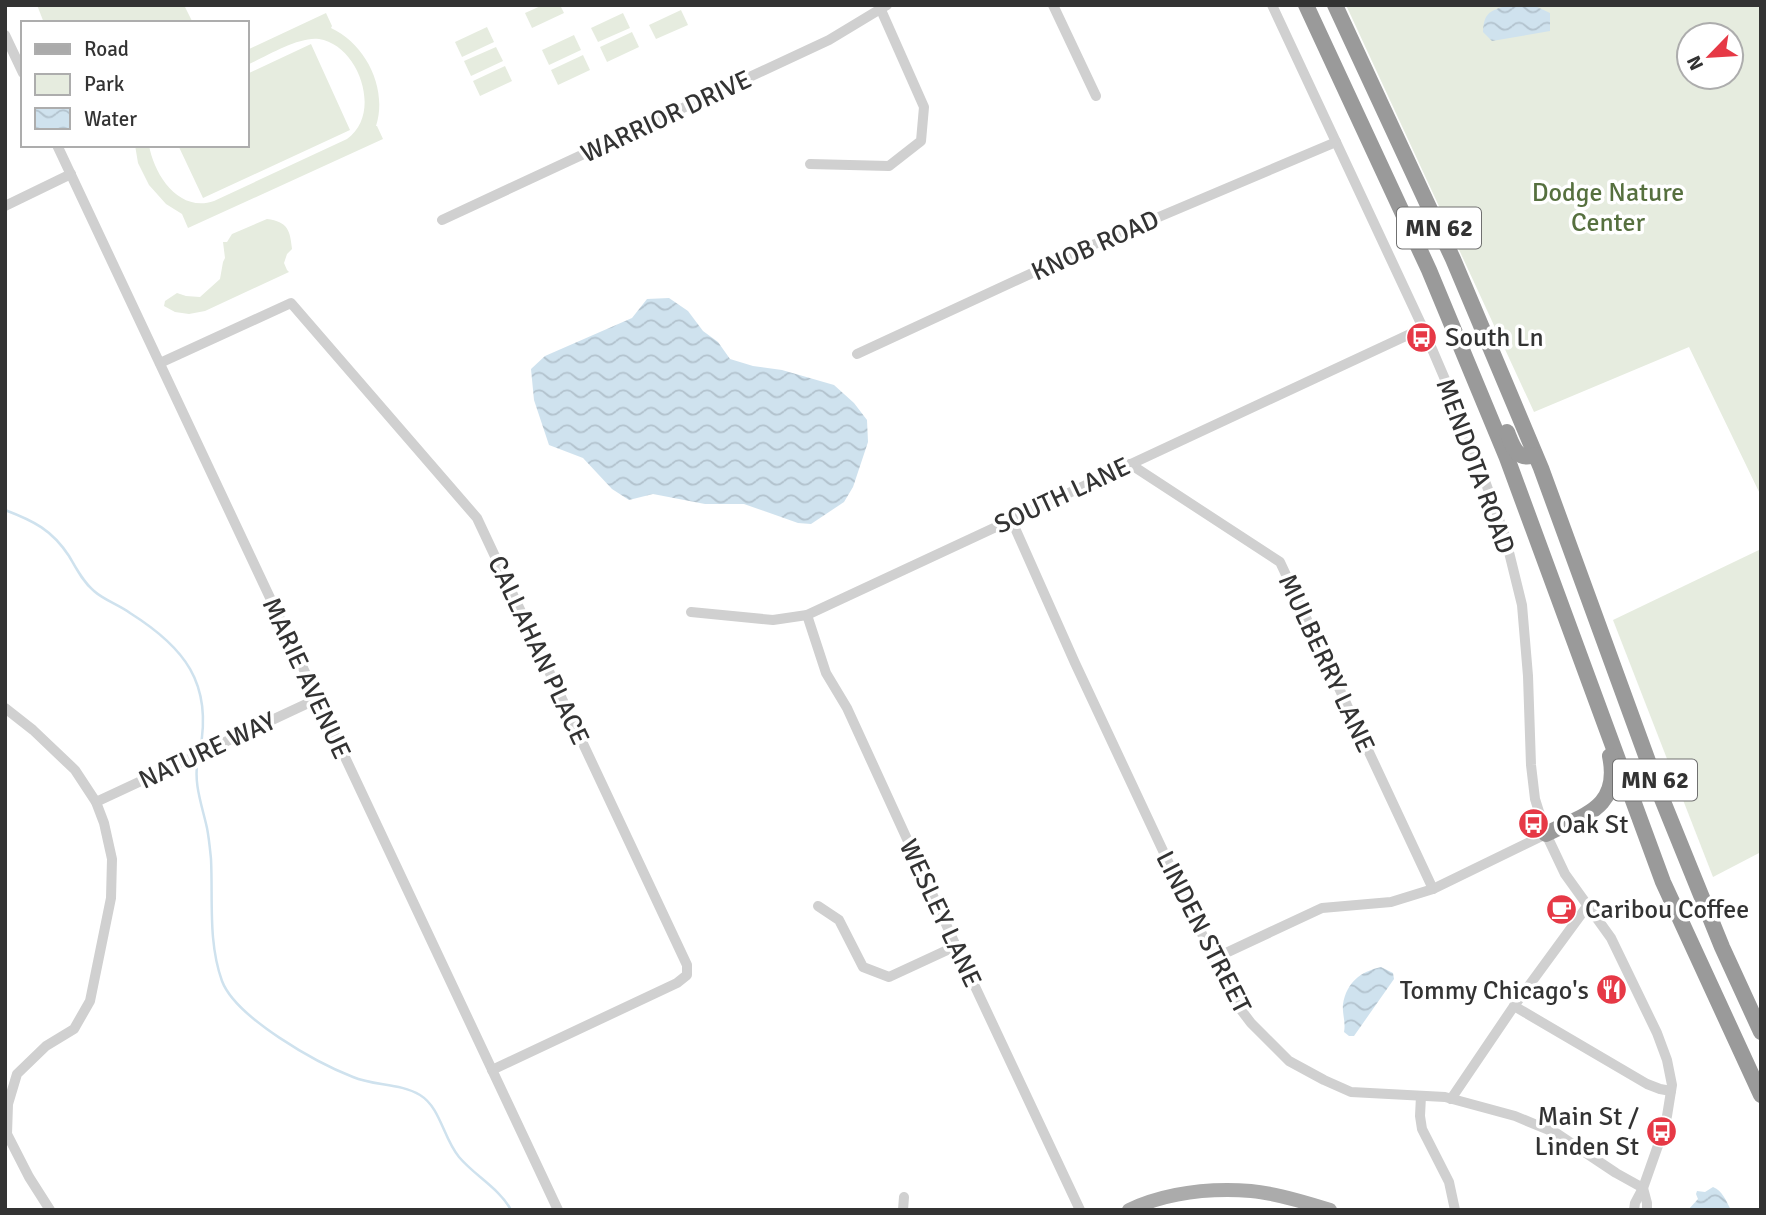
<svg xmlns="http://www.w3.org/2000/svg" width="1766" height="1215" font-family="Signika,sans-serif">
  <defs>
    <pattern id="water-waves" width="16" height="10" patternUnits="userSpaceOnUse" patternTransform="scale(1.75)"><rect width="16" height="10" fill="#cfe2ee"/><path d="M0 5q4-4 8 0t8 0" fill="none" stroke="#b2c2cd"/></pattern>
  </defs>
  <rect width="100%" height="100%" fill="#fff"/>
  <!-- green -->
  <g fill="#e6ecdf" fill-rule="evenodd">
    <polygon points="37,5 184,5 193,23 44,23"/>
    <polygon points="543,5 560,5 564,13 532,28 525,13"/>
    <path d="M 1346,5 L 1761,5 L 1761,496 L 1689,347 L 1534,412 ZM 1689,35 L 1731,35 L 1731,77 L 1689,77 Z"/>
    <polygon points="681,10 688,25 656,39 649,25"/>
    <path d="M 326,13 L 332,26 L 331,28 C 366,44 388,89 376,126 L 377,126 L 383,139 L 188,228 L 182,214 L 166,204 L 149,185 L 138,163 L 135,145 L 149,145 C 154,175 179,213 214,201 L 347,139 C 383,114 359,45 319,39 C 299,36 265,57 247,65 L 247,50 Z"/>
    <polygon points="623,13 630,28 598,42 591,28"/>
    <polygon points="487,27 494,42 462,57 455,42"/>
    <polygon points="632,32 639,47 607,62 600,47"/>
    <polygon points="574,35 581,50 549,65 542,50"/>
    <polygon points="311,44 350,130 203,198 178,145 247,145 247,74"/>
    <polygon points="496,47 503,61 471,76 464,61"/>
    <polygon points="583,55 590,70 558,85 551,70"/>
    <polygon points="505,66 512,81 480,96 473,81"/>
    <path d="M 267,219 C 288,222 290,230 292,249 L 287,254 L 284,263 L 287,270 L 289,272 L 205,311 L 189,314 L 175,312 L 164,306 L 165,301 L 177,293 L 186,296 L 200,297 L 220,279 L 223,262 L 225,258 L 223,242 L 227,242 L 232,234 Z"/>
    <polygon points="1761,549 1761,852 1713,877 1613,620"/>
  </g>
  <!-- water -->
  <g fill="url(#water-waves)">
    <path d="M 1508,5 L 1533,5 L 1550,13 L 1550,31 L 1492,41 L 1483,32 C 1484,12 1490,11 1508,5 Z"/>
    <polygon points="669,298 688,311 703,331 718,342 730,359 753,366 782,370 834,385 854,403 867,420 868,442 853,487 844,502 811,524 798,523 744,504 705,504 653,494 629,500 612,489 583,458 549,445 534,400 531,369 545,356 632,318 647,299"/>
    <path d="M 1381,967 L 1393,973 L 1394,979 L 1354,1036 L 1349,1036 L 1344,1032 C 1346,1022 1342,1014 1343,1004 C 1347,982 1360,972 1381,967 Z"/>
    <path d="M 1713,1187 C 1723,1191 1726,1201 1731,1210 L 1688,1210 L 1698,1199 L 1696,1194 L 1697,1191 L 1705,1192 Z"/>
  </g>
  <g fill="none" stroke-linecap="round" stroke-linejoin="round">
    <!-- stream -->
    <g stroke="#cfe2ee" stroke-width="2.5">
      <path d="M 5,510 C 34,521 52,530 69,556 C 76,568 83,582 94,591 C 104,600 119,605 130,613 C 184,647 213,683 200,750"/>
      <path d="M 198,759 C 193,783 202,805 207,828 C 209,838 210,849 211,859 C 213,900 208,942 222,981 C 236,1018 317,1063 353,1077 C 374,1086 400,1083 420,1095 C 441,1108 443,1138 459,1157 C 475,1176 499,1188 511,1210"/>
    </g>
    <!-- minor -->
    <g stroke="#d0d0d0" stroke-width="10">
      <polyline points="1053,5 1096,96"/>
      <polyline points="1272,5 1423,328 1465,426 1505,536 1522,605 1528,676 1531,765 1535,799 1546,834 1565,874 1611,938 1657,1033 1667,1060 1672,1085 1667,1116 1661,1137 1643,1188 1635,1203 1634,1210"/>
      <polyline points="5,35 23,73"/>
      <polyline points="57,145 558,1210"/>
      <polyline points="810,164 889,166 921,141 924,107 881,10"/>
      <polyline points="5,206 71,174"/>
      <polyline points="442,220 829,40 887,5"/>
      <polyline points="857,354 1095,244 1336,142"/>
      <polyline points="160,363 291,303 477,518 687,965 687,975 677,983 492,1070"/>
      <polyline points="1130,464 1280,562 1433,889"/>
      <polyline points="1011,519 1075,663 1232,998 1251,1023 1289,1061 1324,1080 1351,1092 1445,1097 1515,1116 1556,1133 1616,1173 1643,1188"/>
      <polyline points="691,612 773,620 807,615 1423,328"/>
      <polyline points="807,615 826,673 847,708 956,946 1080,1210"/>
      <polyline points="5,708 33,730 75,770 96,802 104,823 112,859 111,898 90,1001 74,1029 46,1046 17,1074 8,1104 7,1134 29,1177 50,1210"/>
      <polyline points="96,802 317,699"/>
      <polyline points="818,906 839,920 863,967 889,977 956,946"/>
      <polyline points="1213,959 1322,908 1391,902 1433,889 1546,834"/>
      <polyline points="1514,1006 1647,1084 1660,1089 1671,1091"/>
      <polyline points="1421,1096 1420,1116 1422,1129 1449,1182 1455,1210"/>
      <polyline points="1451,1099 1514,1006 1588,905"/>
      <polyline points="1643,1188 1647,1203 1647,1210"/>
      <polyline points="903,1210 904,1197"/>
    </g>
    <!-- major -->
    <path stroke="#ababab" stroke-width="14" d="M 1129,1210 C 1166,1193 1210,1188 1251,1191 C 1274,1193 1308,1203 1330,1210"/>
    <!-- highway -->
    <g stroke="#9a9a9a" stroke-width="16">
      <polyline points="1306,5 1429,270 1507,458 1663,882 1761,1095"/>
      <polyline points="1335,5 1453,259 1541,468 1660,794 1722,947 1761,1032"/>
      <path d="M 1507,432 C 1513,447 1517,461 1535,455"/>
      <path d="M 1546,834 C 1583,815 1621,809 1610,756"/>
    </g>
  </g>
  <!-- icons -->
  <defs>
    <symbol id="bus-disc" viewBox="-11 -11 22 22"><circle r="9.5" fill="#e63946" stroke="#fff"/><path d="M-5-6H5V4H4V6H2V4H-2V6H-4V4H-5ZM-3.5-4V0h7V-4ZM-3.5 1.2v1.5H-2V1.2ZM2 1.2v1.5H3.5V1.2Z" fill="#fff"/></symbol>
    <symbol id="cafe-disc" viewBox="-11 -11 22 22"><circle r="9.5" fill="#e63946" stroke="#fff"/><path d="M-5.5-4.5H6V0H3Q3 3.5 0 3.5H-2.5Q-5.5 3.5-5.5 0ZM3-3.2v2h1.7v-2ZM-6 4.5H4V6H-6Z" fill="#fff"/></symbol>
    <symbol id="restaurant-disc" viewBox="-11 -11 22 22"><circle r="9.5" fill="#e63946" stroke="#fff"/><path d="M-5-6h1v4h1v-4h1v4h1v-4h1v5L-1.5 .5V6h-2V.5L-5-1ZM5-6V6H3V1.5H1.5Q1.5-4 5-6Z" fill="#fff"/></symbol>
  </defs>
  <g fill-rule="evenodd">
    <use href="#bus-disc" x="1404" y="320" width="35" height="35"/>
    <use href="#bus-disc" x="1516" y="806" width="35" height="35"/>
    <use href="#cafe-disc" x="1544" y="892" width="35" height="35"/>
    <use href="#restaurant-disc" x="1594" y="972" width="35" height="35"/>
    <use href="#bus-disc" x="1644" y="1114" width="35" height="35"/>
  </g>
  <g text-anchor="middle" stroke-width="7" stroke-linejoin="round" paint-order="stroke">
    <!-- shield labels -->
    <g fill="#fff" stroke="#707070" stroke-width="2">
      <rect x="1397" y="207.5" width="84" height="41" rx="5"/>
      <rect x="1613" y="759.5" width="84" height="41" rx="5"/>
    </g>
    <g font-size="24" font-weight="bold" fill="#333">
      <text x="1439" y="236">MN 62</text>
      <text x="1655" y="788">MN 62</text>
    </g>
    <!-- street labels -->
    <g font-size="26" fill="#333" stroke="#fff">
      <text transform="translate(666 116) rotate(-25)" y="9">WARRIOR DRIVE</text>
      <text transform="translate(1095 245) rotate(-24)" y="9">KNOB ROAD</text>
      <text transform="translate(1476 466) rotate(70)" y="9">MENDOTA ROAD</text>
      <text transform="translate(1062 495) rotate(-25)" y="9">SOUTH LANE</text>
      <text transform="translate(539 650) rotate(65)" y="9">CALLAHAN PLACE</text>
      <text transform="translate(1327 663) rotate(65)" y="9">MULBERRY LANE</text>
      <text transform="translate(307 678) rotate(65)" y="9">MARIE AVENUE</text>
      <text transform="translate(207 750) rotate(-25)" y="9">NATURE WAY</text>
      <text transform="translate(941 913) rotate(65)" y="9">WESLEY LANE</text>
      <text transform="translate(1204 932) rotate(63)" y="9">LINDEN STREET</text>
    </g>
    <!-- park labels -->
    <g font-size="26" fill="#56703f" stroke="#fff">
      <text x="1608" y="201">Dodge Nature<tspan x="1608" dy="30">Center</tspan></text>
    </g>
    <!-- poi labels -->
    <g font-size="26" fill="#333" stroke="#fff" text-anchor="start">
      <text x="1445" y="346">South Ln</text>
      <text x="1556" y="833">Oak St</text>
      <text x="1585" y="918">Caribou Coffee</text>
      <text x="1589" y="999" text-anchor="end">Tommy Chicago's</text>
      <text x="1639" y="1125" text-anchor="end">Main St /<tspan x="1639" dy="30">Linden St</tspan></text>
    </g>
  </g>
  <!-- border -->
  <rect width="1766" height="1215" fill="none" stroke="#333333" stroke-width="14"/>
  <!-- legend -->
  <rect x="21" y="21" width="228" height="126" fill="#ffffff" stroke="#adadad" stroke-width="2"/>
  <rect x="35" y="44" width="35" height="10" fill="#ababab" stroke="#adadad" stroke-width="2"/>
  <text x="84" y="56" font-size="21" fill="#333333">Road</text>
  <rect x="35" y="74" width="35" height="21" fill="#e6ecdf" stroke="#adadad" stroke-width="2"/>
  <text x="84" y="91" font-size="21" fill="#333333">Park</text>
  <rect x="35" y="108" width="35" height="21" fill="url(#water-waves)" stroke="#adadad" stroke-width="2"/>
  <text x="84" y="126" font-size="21" fill="#333333">Water</text>
  <!-- north arrow -->
  <g transform="translate(1710 56) rotate(245)"><circle r="33" fill="#ffffff" stroke="#adadad" stroke-width="2"/>
  <path d="M0-5L12 26L0 18L-12 26Z" fill="#e63946"/>
  <text y="-10" font-size="19" font-weight="bold" text-anchor="middle" fill="#333333">N</text>
  </g>
</svg>
